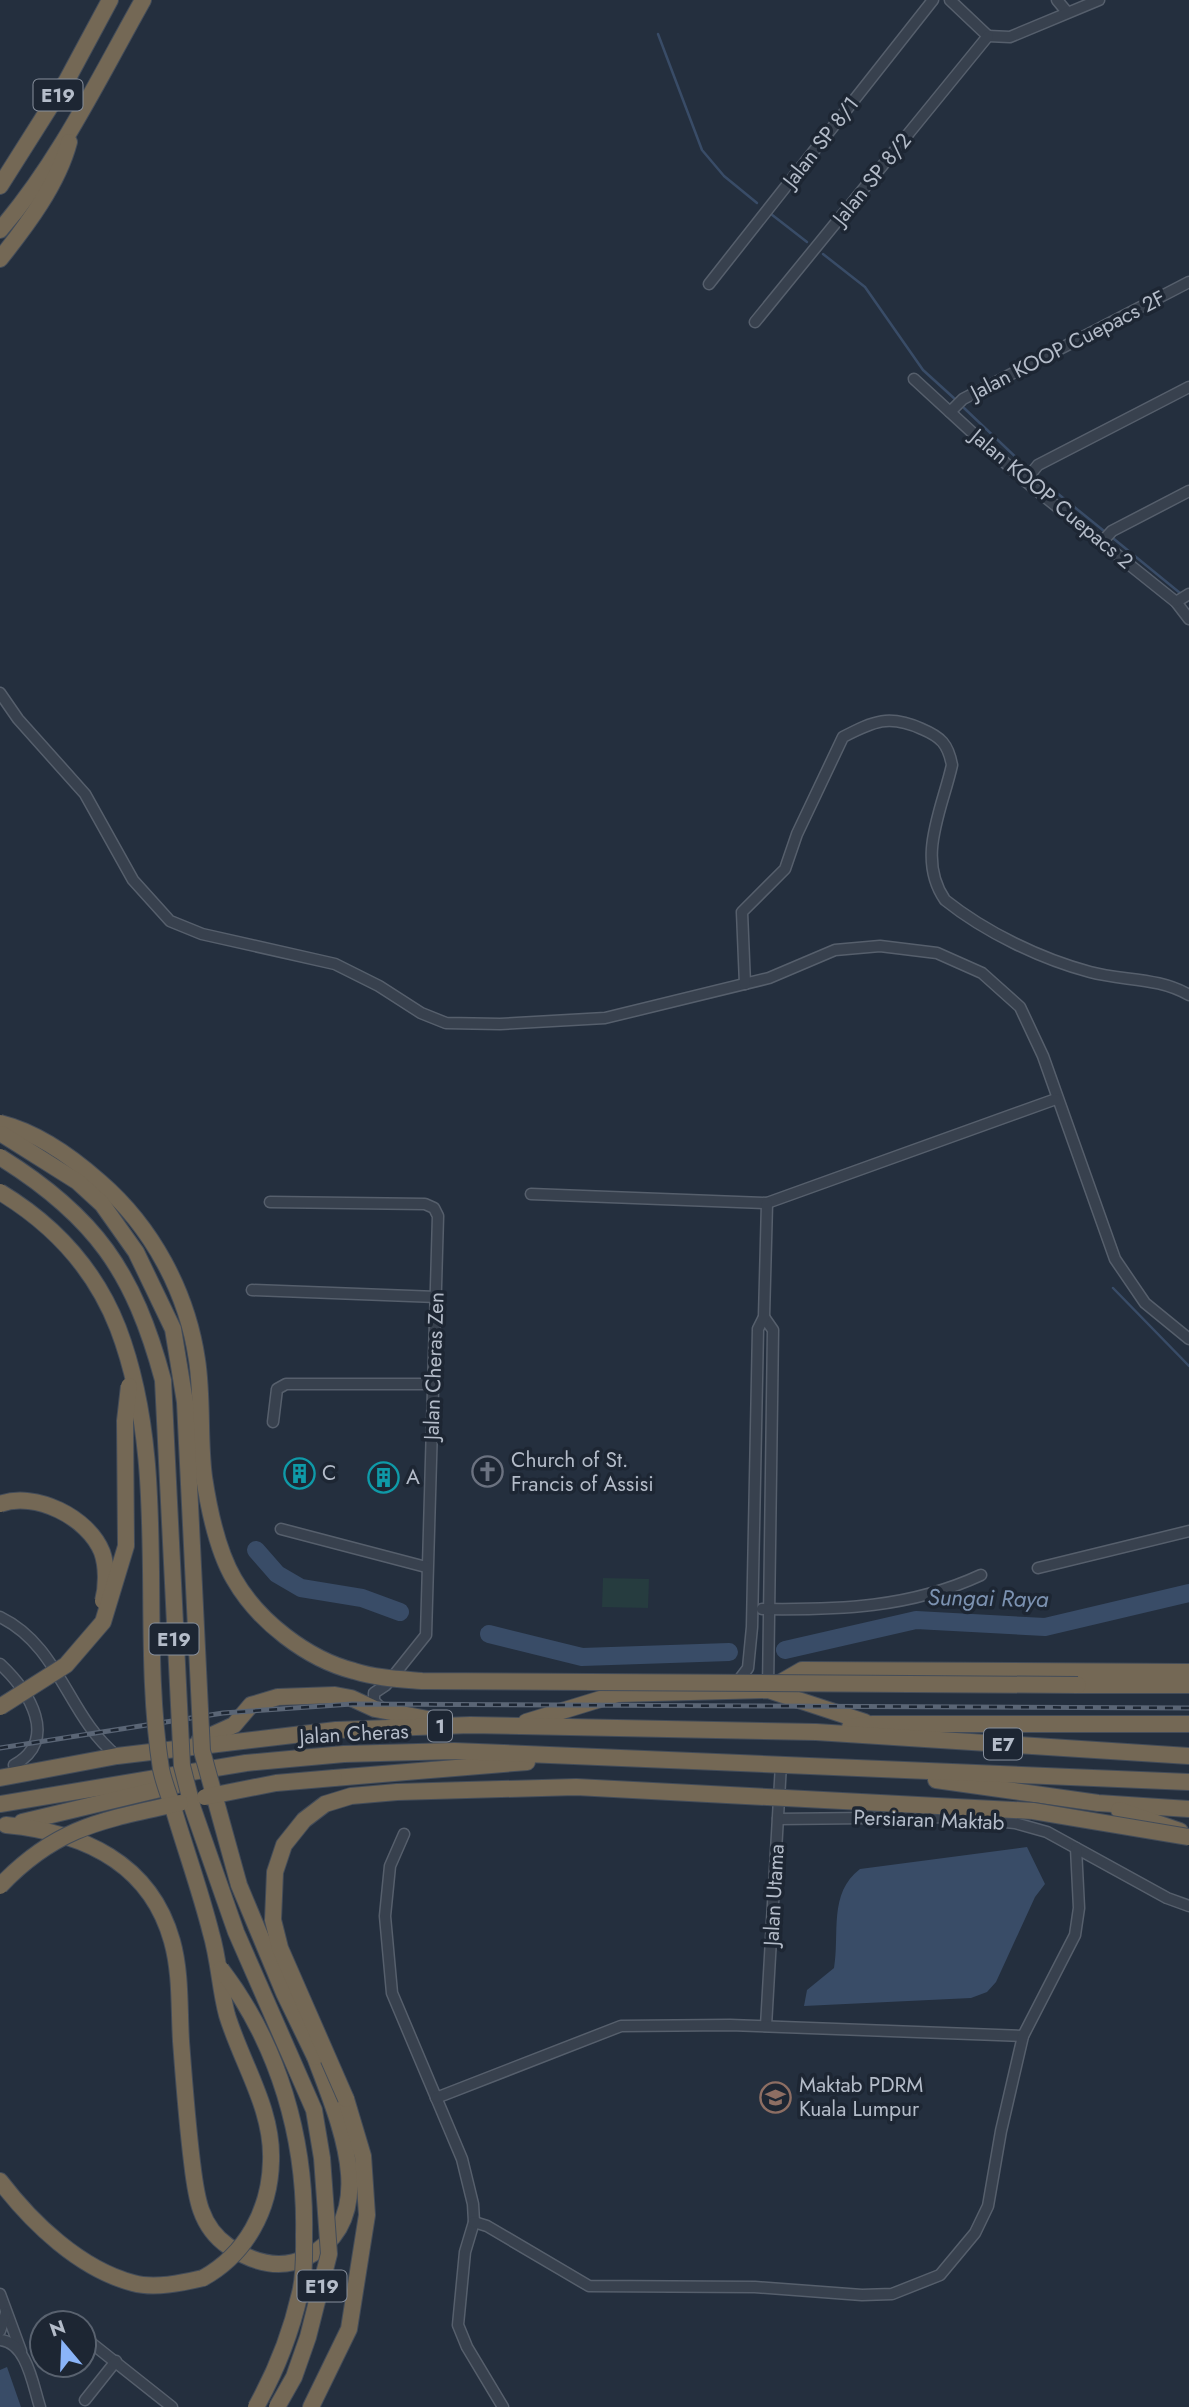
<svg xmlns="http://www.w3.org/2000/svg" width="1189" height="2407" font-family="Jost,sans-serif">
  <rect width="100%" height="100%" fill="#242f3e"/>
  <!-- green -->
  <polygon fill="#263c3f" points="603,1578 649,1579 648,1608 602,1607"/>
  <!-- water -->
  <g fill="#394c67">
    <path d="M 1027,1847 L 1045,1884 L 1035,1897 L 996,1982 L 987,1992 L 971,1998 L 804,2006 L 807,1990 L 834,1968 C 840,1934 828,1893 860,1869 Z"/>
    <polygon points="7,2367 21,2407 0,2407 0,2370"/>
  </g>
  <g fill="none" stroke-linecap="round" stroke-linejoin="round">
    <!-- stream -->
    <g stroke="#394c67" stroke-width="2.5">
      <polyline points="658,34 702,150 724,176 757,203"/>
      <polyline points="771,214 807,242"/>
      <polyline points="823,254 865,287 923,370 956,400"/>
      <polyline points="964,408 1024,465"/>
      <polyline points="1036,476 1104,531"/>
      <polyline points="1114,539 1180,593"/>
      <polyline points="1113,1288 1189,1366"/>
    </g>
    <!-- river -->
    <g stroke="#394c67" stroke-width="18">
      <polyline points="256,1550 277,1574 301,1588 362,1598 400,1612"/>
      <polyline points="489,1634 582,1657 729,1652"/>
      <polyline points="785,1650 916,1620 1045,1627 1189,1593"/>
    </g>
    <defs>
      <g id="minor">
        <polyline points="950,0 988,36"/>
        <polyline points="1057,0 1067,12"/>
        <polyline points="988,36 1010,37 1099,0"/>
        <polyline points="709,284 933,0"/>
        <polyline points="755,322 988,36"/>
        <polyline points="914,379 1025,481 1176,602 1189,619"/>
        <polyline points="950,412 963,399 1189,282"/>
        <polyline points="1025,481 1038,465 1189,387"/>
        <polyline points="1101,543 1112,531 1189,491"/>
        <polyline points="1176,602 1189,594"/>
        <polyline points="0,693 18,719 85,794 133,880 170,921 202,934 335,964 379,986 421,1013 446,1023 500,1024 605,1018 769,978 835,950 880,946 937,953 982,973 1020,1007 1043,1056 1115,1259 1145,1303 1189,1339"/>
        <path d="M 745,984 L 742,912 L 785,869 L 797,834 L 843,737 C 874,721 889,714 922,729 C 941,737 948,744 952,765 C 942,810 916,858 945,900 C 985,932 1041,959 1090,972 C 1123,981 1158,977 1189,995"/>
        <polyline points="531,1194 767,1203 1056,1099"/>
        <polyline points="270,1202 425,1204 434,1208 438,1216 426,1635 386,1685 374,1693 374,1701 383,1710"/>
        <polyline points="252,1290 437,1297"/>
        <polyline points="764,1317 773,1330 768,1689"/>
        <polyline points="273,1422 277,1389 286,1384 433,1384"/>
        <polyline points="281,1529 426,1567"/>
        <polyline points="1038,1568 1189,1531"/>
        <path d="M 762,1609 C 838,1610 910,1608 981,1575"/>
        <path d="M 0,1617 C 60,1646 68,1717 117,1756"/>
        <path d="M 0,1664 C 29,1691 60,1740 14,1765"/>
        <polyline points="736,1684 748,1668 752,1627 758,1329 764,1317 767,1203"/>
        <polyline points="778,1819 956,1817 1015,1823 1047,1832 1167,1898 1189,1906"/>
        <polyline points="404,1834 390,1866 385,1916 392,1993 462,2159 473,2204 474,2222 465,2252 458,2325 467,2347 503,2407"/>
        <polyline points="766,2026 781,1764"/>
        <polyline points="436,2098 621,2026 730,2025 1023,2036"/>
        <polyline points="474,2222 487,2226 589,2286 755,2287 862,2295 892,2294 940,2275 975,2233 988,2206 1001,2131 1023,2036 1075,1935 1079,1908 1076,1848"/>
        <polyline points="0,2294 21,2351"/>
        <polyline points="0,2331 6,2313"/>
        <polyline points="85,2338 172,2407"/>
        <path d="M 0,2340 C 27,2342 33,2386 40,2407"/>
        <polyline points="85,2400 116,2361"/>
      </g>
      <g id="highway">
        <polyline points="0,186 67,80 110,0"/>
        <path d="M 0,230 C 59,162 99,78 143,0"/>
        <path d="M 0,259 C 27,225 58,184 69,142"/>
        <polyline points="776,1685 802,1670 1189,1672"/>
        <polyline points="1078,1685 1189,1685"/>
        <polyline points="526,1722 617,1694 768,1690 865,1722"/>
        <polyline points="850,1727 873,1724 1189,1724"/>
        <polyline points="199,1741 234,1725 251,1705 278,1697 335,1695 351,1698 375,1709 428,1719"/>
        <polyline points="0,1778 117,1756 336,1730 470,1725 816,1732 1189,1756"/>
        <polyline points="334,1778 527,1762"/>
        <polyline points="936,1780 1098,1803 1189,1809"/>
        <polyline points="0,1804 246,1763 344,1754 454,1751 1189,1782"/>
        <polyline points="1119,1810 1180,1831"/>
        <polyline points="22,1822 177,1785"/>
        <path d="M 6,1825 C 81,1832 150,1862 172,1941 C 181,1973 179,2007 181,2041 C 184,2081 187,2122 192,2162 C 196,2195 199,2226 228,2246 C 252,2262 280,2271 307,2257 C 384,2218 337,2117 315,2057"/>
        <path d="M 0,2181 C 32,2223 80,2269 133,2283 C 154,2289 182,2283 203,2278"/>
        <polyline points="311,2407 349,2329 367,2215 363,2156 346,2099"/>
      </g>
    </defs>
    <!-- minor casing -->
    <use href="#minor" stroke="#565f6c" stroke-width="13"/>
    <!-- highway casing -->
    <use href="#highway" stroke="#434c59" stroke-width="18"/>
    <!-- minor -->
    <use href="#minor" stroke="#38414e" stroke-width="10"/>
    <!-- highway -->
    <use href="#highway" stroke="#746855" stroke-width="16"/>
    <defs>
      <polyline id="rail" points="0,1748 223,1713 352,1704 1189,1708"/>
    </defs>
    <!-- rail casing -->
    <use href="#rail" stroke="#5a6575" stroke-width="5"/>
    <!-- rail -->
    <use href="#rail" stroke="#1d2633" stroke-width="2.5" stroke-dasharray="8" stroke-linecap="butt"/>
    <defs>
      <g id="highway-bridge">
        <path d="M 0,1123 C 36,1132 73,1158 100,1182 C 152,1227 187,1292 197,1360 C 203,1399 199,1439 204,1477 C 209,1510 217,1550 234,1579 C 258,1621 307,1659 354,1671 C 376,1678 399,1679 422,1681 L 1078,1685"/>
        <polyline points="2,1134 78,1182 102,1204 136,1252 173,1329 185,1402 202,1751 239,1885 284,1993 315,2057"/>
        <path d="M 0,1157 C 95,1216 134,1272 163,1380 L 182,1766 L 193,1809 L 236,1932 L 314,2110 L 322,2158 L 329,2254 L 308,2337 L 294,2377 L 277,2407"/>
        <path d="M 0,1192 C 53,1224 95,1269 118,1328 C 171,1467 138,1624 161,1769 C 164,1784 171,1800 175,1814 C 187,1854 201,1893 211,1933 C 219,1960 220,1989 227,2015 C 242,2064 273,2109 271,2161 C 270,2210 246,2254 203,2278"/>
        <path d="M 0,1504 C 35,1491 88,1517 102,1552 C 107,1566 107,1586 103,1601"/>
        <polyline points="0,1707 66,1665 103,1622 126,1546 125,1421 129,1386"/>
        <polyline points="205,1797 276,1783 334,1778"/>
        <path d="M 0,1886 C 57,1826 104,1820 180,1803"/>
        <path d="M 221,1969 C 279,2045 306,2139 304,2234 C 304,2253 305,2274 300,2293 C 291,2333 276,2371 256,2407"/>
        <polyline points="346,2099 280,1948 273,1920 275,1872 284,1845 304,1820 325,1804 351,1796 397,1792 576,1787 1033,1811 1189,1837"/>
      </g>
    </defs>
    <!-- highway-bridge casing -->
    <use href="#highway-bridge" stroke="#434c59" stroke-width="18" stroke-linecap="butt"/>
    <!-- highway-bridge -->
    <use href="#highway-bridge" stroke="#746855" stroke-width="16"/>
  </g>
  <!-- icons -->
  <defs>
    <symbol id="church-ring" viewBox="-11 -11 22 22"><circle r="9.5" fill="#1d2633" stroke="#6b7280" stroke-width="1.5"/><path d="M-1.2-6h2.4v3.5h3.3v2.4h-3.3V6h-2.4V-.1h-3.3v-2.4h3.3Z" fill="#6b7280"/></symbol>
    <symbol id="building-ring" viewBox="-11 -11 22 22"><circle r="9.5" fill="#1d2633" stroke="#0f9aa8" stroke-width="1.5"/><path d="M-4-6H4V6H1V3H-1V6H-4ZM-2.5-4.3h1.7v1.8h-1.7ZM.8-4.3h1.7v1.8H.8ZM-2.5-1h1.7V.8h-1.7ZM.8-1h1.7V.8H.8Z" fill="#0f9aa8"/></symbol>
    <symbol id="university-ring" viewBox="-11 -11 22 22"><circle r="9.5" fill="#1d2633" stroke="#8d6e63" stroke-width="1.5"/><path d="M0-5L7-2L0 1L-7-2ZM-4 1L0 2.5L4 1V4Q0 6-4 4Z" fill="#8d6e63"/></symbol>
  </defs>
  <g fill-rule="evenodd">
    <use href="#church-ring" x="470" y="1454" width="35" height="35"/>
    <use href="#building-ring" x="282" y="1456" width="35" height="35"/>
    <use href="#building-ring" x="366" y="1460" width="35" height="35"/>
    <use href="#university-ring" x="758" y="2080" width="35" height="35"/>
  </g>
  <g text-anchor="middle" stroke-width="7" stroke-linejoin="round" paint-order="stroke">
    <!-- shield labels -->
    <g fill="#1d2633" stroke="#878f9c" stroke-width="2">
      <rect x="33.5" y="79.5" width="49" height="31" rx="5"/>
      <rect x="149.5" y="1623.5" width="49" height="31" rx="5"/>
      <rect x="428" y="1710.5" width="24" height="31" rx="5"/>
      <rect x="984" y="1728.5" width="38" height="31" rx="5"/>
      <rect x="297.5" y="2270.5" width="49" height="31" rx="5"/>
    </g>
    <g font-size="19" font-weight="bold" fill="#b4bcc9">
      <text x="58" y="102">E19</text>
      <text x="174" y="1646">E19</text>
      <text x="440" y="1733">1</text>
      <text x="1003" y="1751">E7</text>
      <text x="322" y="2293">E19</text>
    </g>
    <!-- street labels -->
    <g font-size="21" fill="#b4bcc9" stroke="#1d2633">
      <text transform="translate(821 142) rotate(-52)" y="7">Jalan SP 8/1</text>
      <text transform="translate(872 179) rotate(-51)" y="7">Jalan SP 8/2</text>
      <text transform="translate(1068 345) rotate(-27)" y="7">Jalan KOOP Cuepacs 2F</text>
      <text transform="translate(1052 499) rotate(40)" y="7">Jalan KOOP Cuepacs 2</text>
      <text transform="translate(434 1366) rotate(-88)" y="7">Jalan Cheras Zen</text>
      <text transform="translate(354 1734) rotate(-3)" y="7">Jalan Cheras</text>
      <text transform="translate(929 1820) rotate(2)" y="7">Persiaran Maktab</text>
      <text transform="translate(774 1895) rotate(-87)" y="7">Jalan Utama</text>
    </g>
    <!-- poi labels -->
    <g font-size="21" fill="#b4bcc9" stroke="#1d2633" text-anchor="start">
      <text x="511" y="1467">Church of St.<tspan x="511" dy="24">Francis of Assisi</tspan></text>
      <text x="322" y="1480">C</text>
      <text x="406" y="1484">A</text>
      <text x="799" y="2092">Maktab PDRM<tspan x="799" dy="24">Kuala Lumpur</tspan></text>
    </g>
    <!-- water labels -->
    <g font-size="23" font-style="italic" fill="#7c92b1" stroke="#1d2633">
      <text transform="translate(988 1598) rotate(1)" y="8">Sungai Raya</text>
    </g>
  </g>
  <!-- north arrow -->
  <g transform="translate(63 2344) rotate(341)"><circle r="33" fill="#1d2633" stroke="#59626f" stroke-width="2"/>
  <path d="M0-5L12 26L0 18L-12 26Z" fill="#8ab4f8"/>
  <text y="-10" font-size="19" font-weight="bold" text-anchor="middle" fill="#b4bcc9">N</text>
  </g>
</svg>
